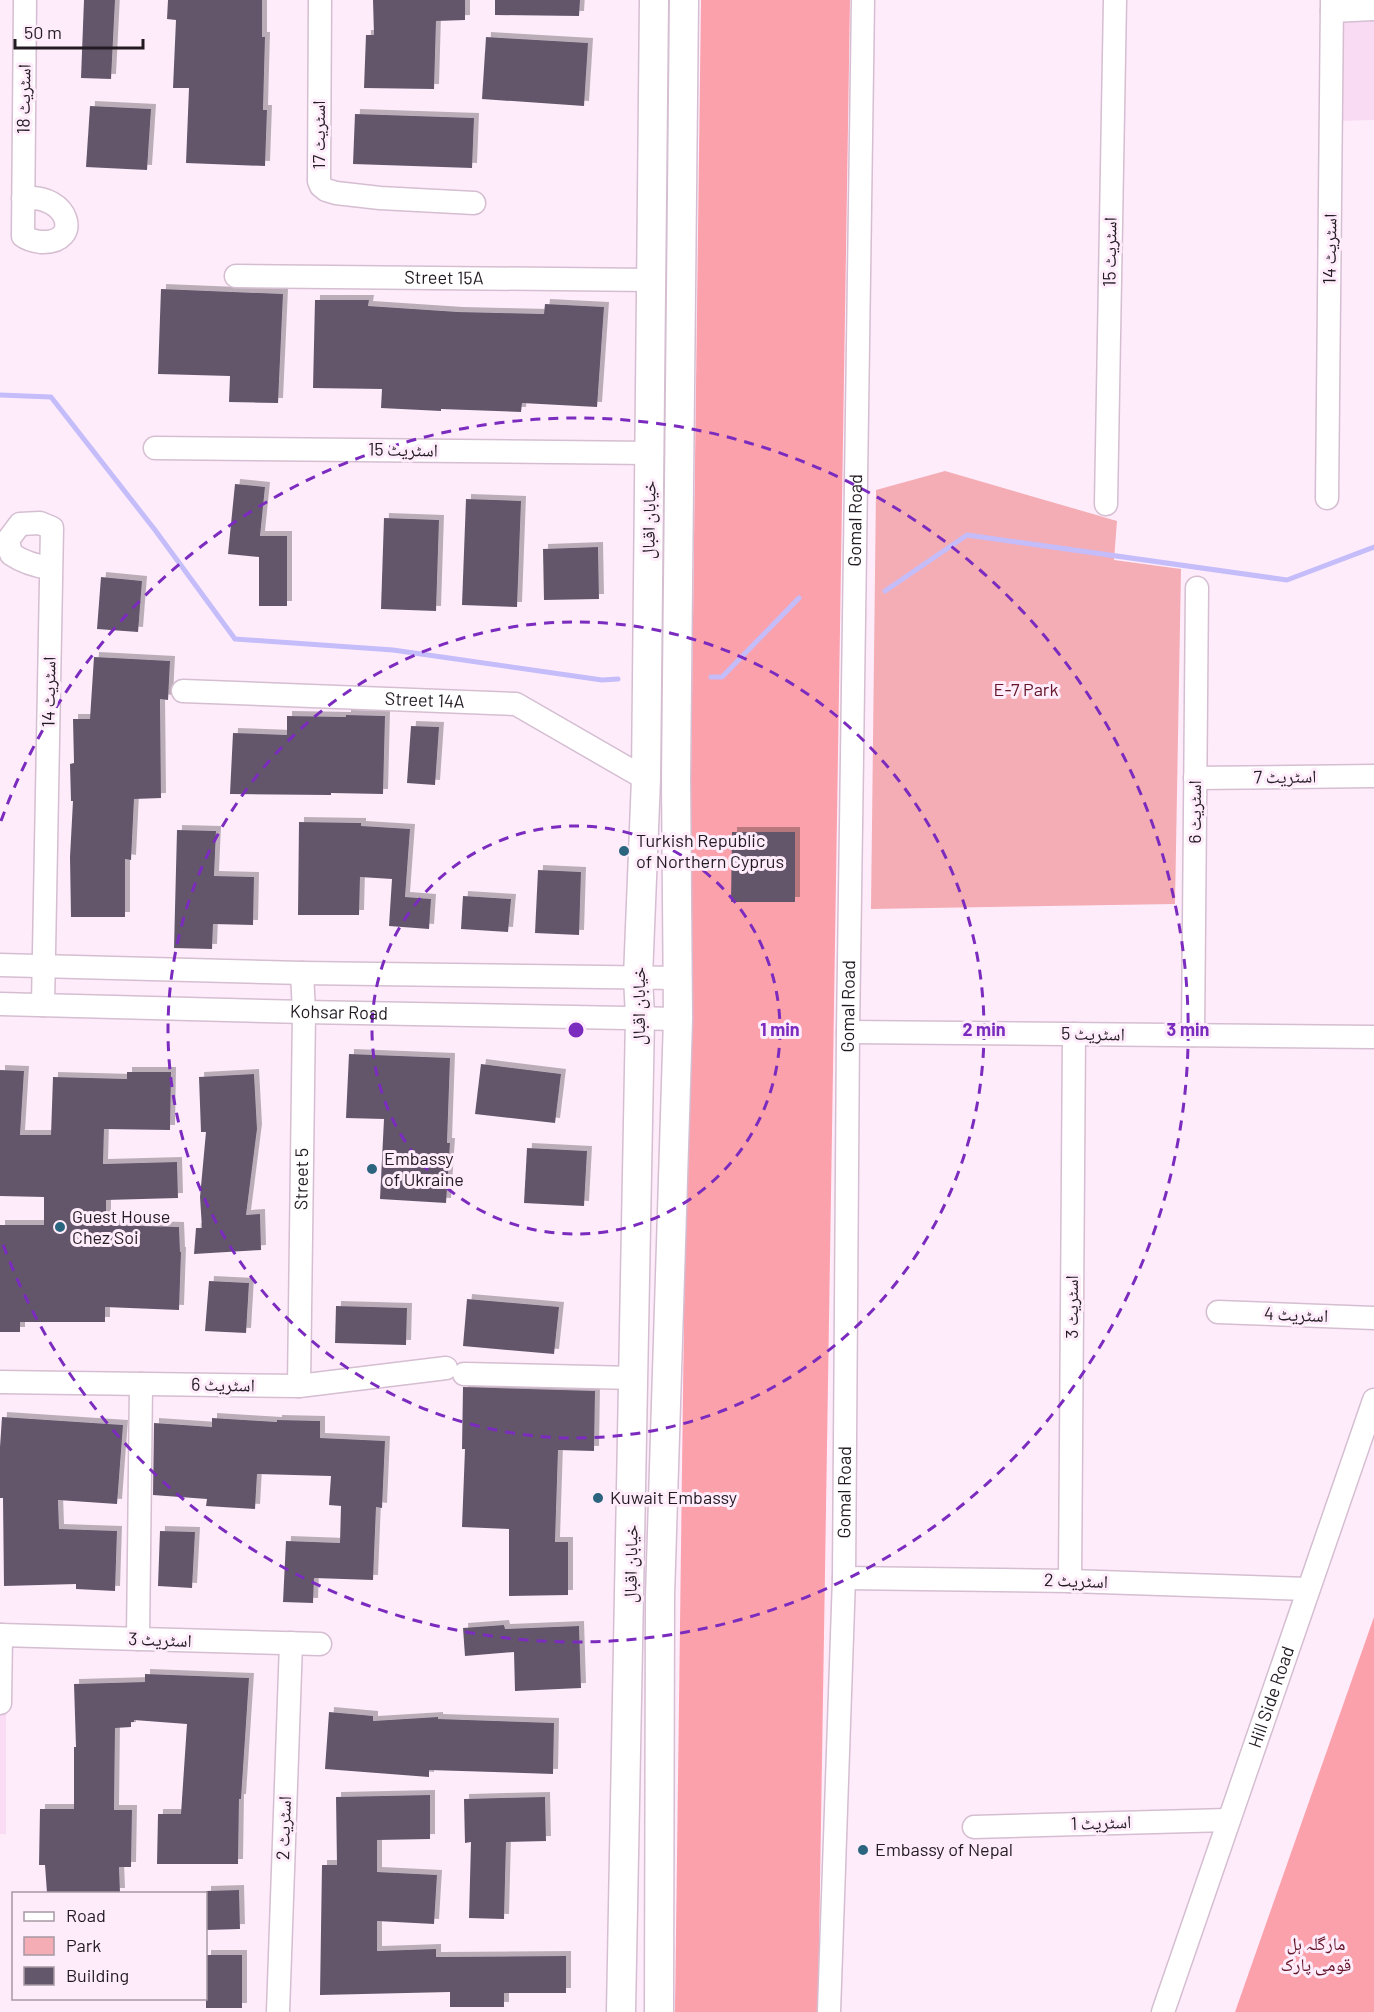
<svg xmlns="http://www.w3.org/2000/svg" width="1374" height="2012" font-family="Barlow,'Noto Naskh Arabic',sans-serif">
  <defs>
    <filter id="shadow"><feDropShadow dx="5" dy="-5" stdDeviation="0" flood-color="#0004"/></filter>
  </defs>
  <rect width="100%" height="100%" fill="#feecfb"/>
  <!-- built -->
  <g fill="#f9dbf4">
    <polygon points="1339,0 1374,0 1374,120 1338,121"/>
    <rect x="0" y="1665" width="6" height="169"/>
  </g>
  <!-- green -->
  <polygon fill="#f4adb4" points="945,471 1117,521 1114,560 1181,569 1175,904 871,909 876,490"/>
  <!-- forest -->
  <g fill="#fba1ab">
    <polygon points="701,0 850,0 818,2012 675,2012"/>
    <polygon points="1374,1617 1374,2012 1235,2012"/>
  </g>
  <g fill="none" stroke-linecap="round" stroke-linejoin="round">
    <!-- stream -->
    <g stroke="#c5bcfa" stroke-width="5">
      <polyline points="0,395 51,397 155,530 235,639 393,650 602,680 618,679"/>
      <polyline points="885,591 967,535 1287,580 1374,547"/>
      <polyline points="711,677 722,677 799,598"/>
    </g>
  </g>
  <!-- building -->
  <g fill="#63576b" filter="url(#shadow)">
    <polygon points="84,0 115,0 111,79 81,78"/>
    <polygon points="168,0 262,0 262,37 265,37 263,110 267,110 265,166 186,163 189,88 173,88 176,20 167,19"/>
    <polygon points="373,0 465,0 465,20 436,21 434,89 364,88 366,35 374,35"/>
    <polygon points="495,0 580,0 579,16 495,15"/>
    <polygon points="486,37 588,43 584,106 482,99"/>
    <polygon points="90,106 151,109 147,170 86,167"/>
    <polygon points="355,114 474,118 472,168 353,164"/>
    <polygon points="161,289 283,294 278,403 229,402 230,376 158,374"/>
    <polygon points="315,300 369,300 368,306 458,312 544,314 545,304 604,307 597,407 522,403 521,412 441,409 441,411 381,408 382,389 313,388"/>
    <polygon points="235,484 265,487 260,536 287,536 287,606 259,606 259,557 228,554"/>
    <polygon points="466,499 521,501 517,607 462,605"/>
    <polygon points="384,518 439,520 436,611 381,609"/>
    <polygon points="598,547 599,599 544,600 543,549"/>
    <polygon points="101,577 142,581 138,632 97,629"/>
    <polygon points="94,657 170,661 168,700 160,699 161,798 134,799 131,860 125,859 125,917 71,917 70,857 73,801 71,801 70,764 74,763 73,719 90,719"/>
    <polygon points="346,715 385,716 383,794 331,793 331,795 230,794 233,733 287,735 287,716 346,717"/>
    <polygon points="411,726 439,727 435,785 407,783"/>
    <polygon points="299,822 361,823 361,826 410,829 405,897 431,899 429,929 389,926 392,879 360,877 359,915 298,915"/>
    <polygon points="177,830 216,831 214,876 254,877 253,925 213,924 212,949 174,948"/>
    <polygon points="732,832 795,832 795,902 731,902"/>
    <polygon points="538,870 581,872 579,935 535,933"/>
    <polygon points="463,896 511,899 508,932 461,929"/>
    <polygon points="349,1054 450,1058 447,1143 450,1143 446,1203 380,1199 384,1119 346,1118"/>
    <polygon points="481,1064 561,1074 555,1123 475,1114"/>
    <polygon points="0,1070 24,1071 20,1135 51,1135 53,1077 127,1079 127,1072 171,1072 170,1130 104,1129 103,1164 177,1162 178,1198 106,1200 106,1225 179,1227 180,1252 181,1252 179,1310 105,1307 105,1322 20,1322 20,1332 0,1332 0,1225 44,1225 44,1197 0,1196"/>
    <polygon points="254,1074 257,1129 246,1215 260,1214 261,1250 194,1254 196,1228 202,1228 200,1197 206,1132 201,1132 199,1077"/>
    <polygon points="527,1148 587,1151 584,1206 524,1203"/>
    <polygon points="209,1281 249,1283 246,1333 205,1331"/>
    <polygon points="467,1299 559,1307 554,1354 463,1346"/>
    <polygon points="336,1306 407,1308 406,1345 335,1343"/>
    <polygon points="463,1387 595,1391 594,1451 558,1450 555,1542 568,1542 568,1595 509,1596 509,1529 462,1527 465,1449 462,1449"/>
    <polygon points="2,1417 123,1425 117,1504 58,1500 59,1529 117,1531 115,1591 76,1589 76,1584 4,1586 3,1498 0,1498 0,1447"/>
    <polygon points="212,1418 277,1422 277,1420 320,1421 320,1438 385,1441 382,1508 376,1507 373,1580 314,1578 313,1603 283,1602 286,1541 340,1543 341,1506 329,1505 331,1476 257,1474 255,1509 206,1506 207,1499 153,1495 154,1423 212,1427"/>
    <polygon points="160,1531 195,1532 192,1588 158,1586"/>
    <polygon points="504,1625 505,1629 579,1626 581,1688 515,1691 514,1652 465,1656 463,1628"/>
    <polygon points="145,1674 249,1678 241,1799 239,1799 238,1864 157,1864 158,1814 181,1814 187,1724 134,1720 134,1722 131,1722 131,1727 115,1728 114,1810 132,1810 131,1867 119,1867 120,1893 47,1893 45,1865 39,1865 40,1809 74,1809 74,1747 76,1747 74,1684 145,1682"/>
    <polygon points="329,1712 373,1716 373,1721 438,1717 438,1719 554,1723 553,1774 429,1770 429,1777 325,1769"/>
    <polygon points="430,1795 430,1839 377,1840 377,1872 437,1875 434,1924 377,1921 377,1951 436,1949 436,1957 566,1956 566,1993 504,1993 504,2007 450,2007 450,1992 320,1995 322,1865 337,1865 336,1797"/>
    <polygon points="545,1797 546,1841 506,1842 504,1919 469,1918 471,1842 465,1843 464,1799"/>
    <polygon points="239,1890 240,1929 206,1930 206,1891"/>
    <rect x="206" y="1955" width="36" height="53"/>
  </g>
  <g fill="none" stroke-linecap="round" stroke-linejoin="round">
    <defs>
      <g id="minor">
        <polyline points="320,0 319,181 321,186 326,190 336,193 380,198 474,203"/>
        <polyline points="1332,11 1374,9"/>
        <path d="M 23,198 C 70,193 83,244 41,242 C 34,241 28,240 23,236 L 25,0"/>
        <path id="s1" d="M 236,276 L 652,280"/>
        <polyline points="155,448 650,453"/>
        <polyline points="1327,498 1332,0"/>
        <polyline points="1106,504 1115,0"/>
        <path id="s2" d="M 183,691 L 516,704 L 646,779"/>
        <polyline points="1195,778 1374,776"/>
        <polyline points="0,965 302,973 677,978"/>
        <path id="s3" d="M 0,1004 L 304,1012 L 678,1019"/>
        <path d="M 43,1005 L 52,528 L 40,523 L 20,524 L 8,540 L 11,554 C 23,562 35,566 50,568"/>
        <polyline points="848,1032 1374,1037"/>
        <polyline points="1193,1035 1197,588"/>
        <polyline points="1218,1312 1374,1318"/>
        <polyline points="464,1374 634,1378"/>
        <polyline points="0,1382 299,1386 446,1368"/>
        <path id="s4" d="M 299,1386 L 304,1012 L 302,973"/>
        <polyline points="844,1578 1070,1581 1308,1589"/>
        <polyline points="1070,1581 1074,1034"/>
        <polyline points="0,1635 320,1644"/>
        <polyline points="138,1639 141,1384"/>
        <polyline points="0,1703 1,1635"/>
        <polyline points="974,1827 1228,1820"/>
        <polyline points="278,2012 291,1643"/>
        <path id="s5" d="M 829,2012 L 844,1578 L 848,1032 L 863,0"/>
        <path id="s6" d="M 1163,2012 L 1374,1400"/>
      </g>
      <g id="major">
        <polyline points="621,2012 640,1017 638,977 646,779 654,0"/>
        <polyline points="659,2012 660,1596 678,1019 676,779 684,0"/>
      </g>
    </defs>
    <!-- minor casing -->
    <use href="#minor" stroke="#d5bed1" stroke-width="25"/>
    <!-- major casing -->
    <use href="#major" stroke="#d5bed1" stroke-width="31"/>
    <!-- minor -->
    <use href="#minor" stroke="#fff" stroke-width="22"/>
    <!-- major -->
    <use href="#major" stroke="#fff" stroke-width="28"/>
  </g>
  <!-- distance rings -->
  <g fill="none" stroke="#7b2cbf" stroke-width="3" stroke-dasharray="10 8">
    <circle cx="576" cy="1030" r="204"/>
    <circle cx="576" cy="1030" r="408"/>
    <path d="M1 821A612 612 0 1 1 1 1239"/>
  </g>
  <!-- markers -->
  <g fill="#2b647e" stroke="#feecfb" stroke-width="2">
    <circle cx="624" cy="851" r="6"/>
    <circle cx="372" cy="1169" r="6"/>
    <circle cx="60" cy="1227" r="6"/>
    <circle cx="598" cy="1498" r="6"/>
    <circle cx="863" cy="1850" r="6"/>
  </g>
  <g text-anchor="middle" stroke-width="6" stroke-linejoin="round" paint-order="stroke">
    <!-- street labels -->
    <g font-size="18" fill="#231b22" stroke="#feecfb">
      <text transform="translate(24 99) rotate(-89)" y="6">اسٹریٹ 18</text>
      <text transform="translate(319 135) rotate(-90)" y="6">اسٹریٹ 17</text>
      <text transform="translate(1330 249) rotate(-89)" y="6">اسٹریٹ 14</text>
      <text transform="translate(1110 252) rotate(-89)" y="6">اسٹریٹ 15</text>
      <text dy="6" stroke="none"><textPath href="#s1" startOffset="208">Street 15A</textPath></text>
      <text transform="translate(403 450) rotate(1)" y="6">اسٹریٹ 15</text>
      <text transform="translate(649 520) rotate(-89)" y="6">خیابان اقبال</text>
      <text dy="6" stroke="none"><textPath href="#s5" startOffset="1492">Gomal Road</textPath></text>
      <text transform="translate(49 692) rotate(-89)" y="6">اسٹریٹ 14</text>
      <text dy="6" stroke="none"><textPath href="#s2" startOffset="242">Street 14A</textPath></text>
      <text transform="translate(1285 777) rotate(-1)" y="6">اسٹریٹ 7</text>
      <text transform="translate(1195 812) rotate(-90)" y="6">اسٹریٹ 6</text>
      <text transform="translate(639 1006) rotate(-90)" y="6">خیابان اقبال</text>
      <text dy="6" stroke="none"><textPath href="#s5" startOffset="1006">Gomal Road</textPath></text>
      <text dy="6" stroke="none"><textPath href="#s3" startOffset="339">Kohsar Road</textPath></text>
      <text transform="translate(1093 1034) rotate(1)" y="6">اسٹریٹ 5</text>
      <text dy="6" stroke="none"><textPath href="#s4" startOffset="207">Street 5</textPath></text>
      <text transform="translate(1072 1307) rotate(-90)" y="6">اسٹریٹ 3</text>
      <text transform="translate(1296 1315) rotate(2)" y="6">اسٹریٹ 4</text>
      <text transform="translate(223 1385) rotate(1)" y="6">اسٹریٹ 6</text>
      <text dy="6" stroke="none"><textPath href="#s5" startOffset="520">Gomal Road</textPath></text>
      <text transform="translate(631 1564) rotate(-89)" y="6">خیابان اقبال</text>
      <text transform="translate(1076 1581) rotate(2)" y="6">اسٹریٹ 2</text>
      <text transform="translate(160 1640) rotate(2)" y="6">اسٹریٹ 3</text>
      <text dy="6" stroke="none"><textPath href="#s6" startOffset="333">Hill Side Road</textPath></text>
      <text transform="translate(1101 1823) rotate(-2)" y="6">اسٹریٹ 1</text>
      <text transform="translate(284 1828) rotate(-88)" y="6">اسٹریٹ 2</text>
    </g>
    <!-- park labels -->
    <g font-size="18" fill="#631427" stroke="#feecfb">
      <text x="1026" y="696">E-7 Park</text>
      <text x="1316" y="1950">مارگلہ ہل<tspan x="1316" dy="21">قومی پارک</tspan></text>
    </g>
    <!-- poi labels -->
    <g font-size="18" fill="#231b22" stroke="#feecfb" text-anchor="start">
      <text x="636" y="847">Turkish Republic<tspan x="636" dy="21">of Northern Cyprus</tspan></text>
      <text x="384" y="1165">Embassy<tspan x="384" dy="21">of Ukraine</tspan></text>
      <text x="72" y="1223">Guest House<tspan x="72" dy="21">Chez Soi</tspan></text>
      <text x="610" y="1504">Kuwait Embassy</text>
      <text x="875" y="1856">Embassy of Nepal</text>
    </g>
  </g>
  <circle cx="576" cy="1030" r="9" fill="#7b2cbf" stroke="#feecfb" stroke-width="3"/>
  <g font-size="18" text-anchor="middle" font-weight="bold" fill="#7b2cbf" stroke="#feecfb" stroke-width="6" stroke-linejoin="round" paint-order="stroke">
    <text x="780" y="1036">1 min</text>
    <text x="984" y="1036">2 min</text>
    <text x="1188" y="1036">3 min</text>
  </g>
  <!-- legend -->
  <rect x="12" y="1892" width="195" height="108" fill="#feecfb" stroke="#a698a4" stroke-width="1.5"/>
  <rect x="24" y="1912" width="30" height="9" fill="#ffffff" stroke="#a698a4" stroke-width="1.5"/>
  <text x="66" y="1922" font-size="18" fill="#231b22">Road</text>
  <rect x="24" y="1937" width="30" height="18" fill="#f4adb4" stroke="#a698a4" stroke-width="1.5"/>
  <text x="66" y="1952" font-size="18" fill="#231b22">Park</text>
  <rect x="24" y="1967" width="30" height="18" fill="#63576b" stroke="#a698a4" stroke-width="1.5"/>
  <text x="66" y="1982" font-size="18" fill="#231b22">Building</text>
  <!-- scale -->
  <path d="M15 39v9h128v-9" fill="none" stroke="#231b22" stroke-width="3"/>
  <text x="24" y="39" font-size="18" fill="#231b22" stroke="#feecfb" stroke-width="4.5" paint-order="stroke">50 m</text>
</svg>
